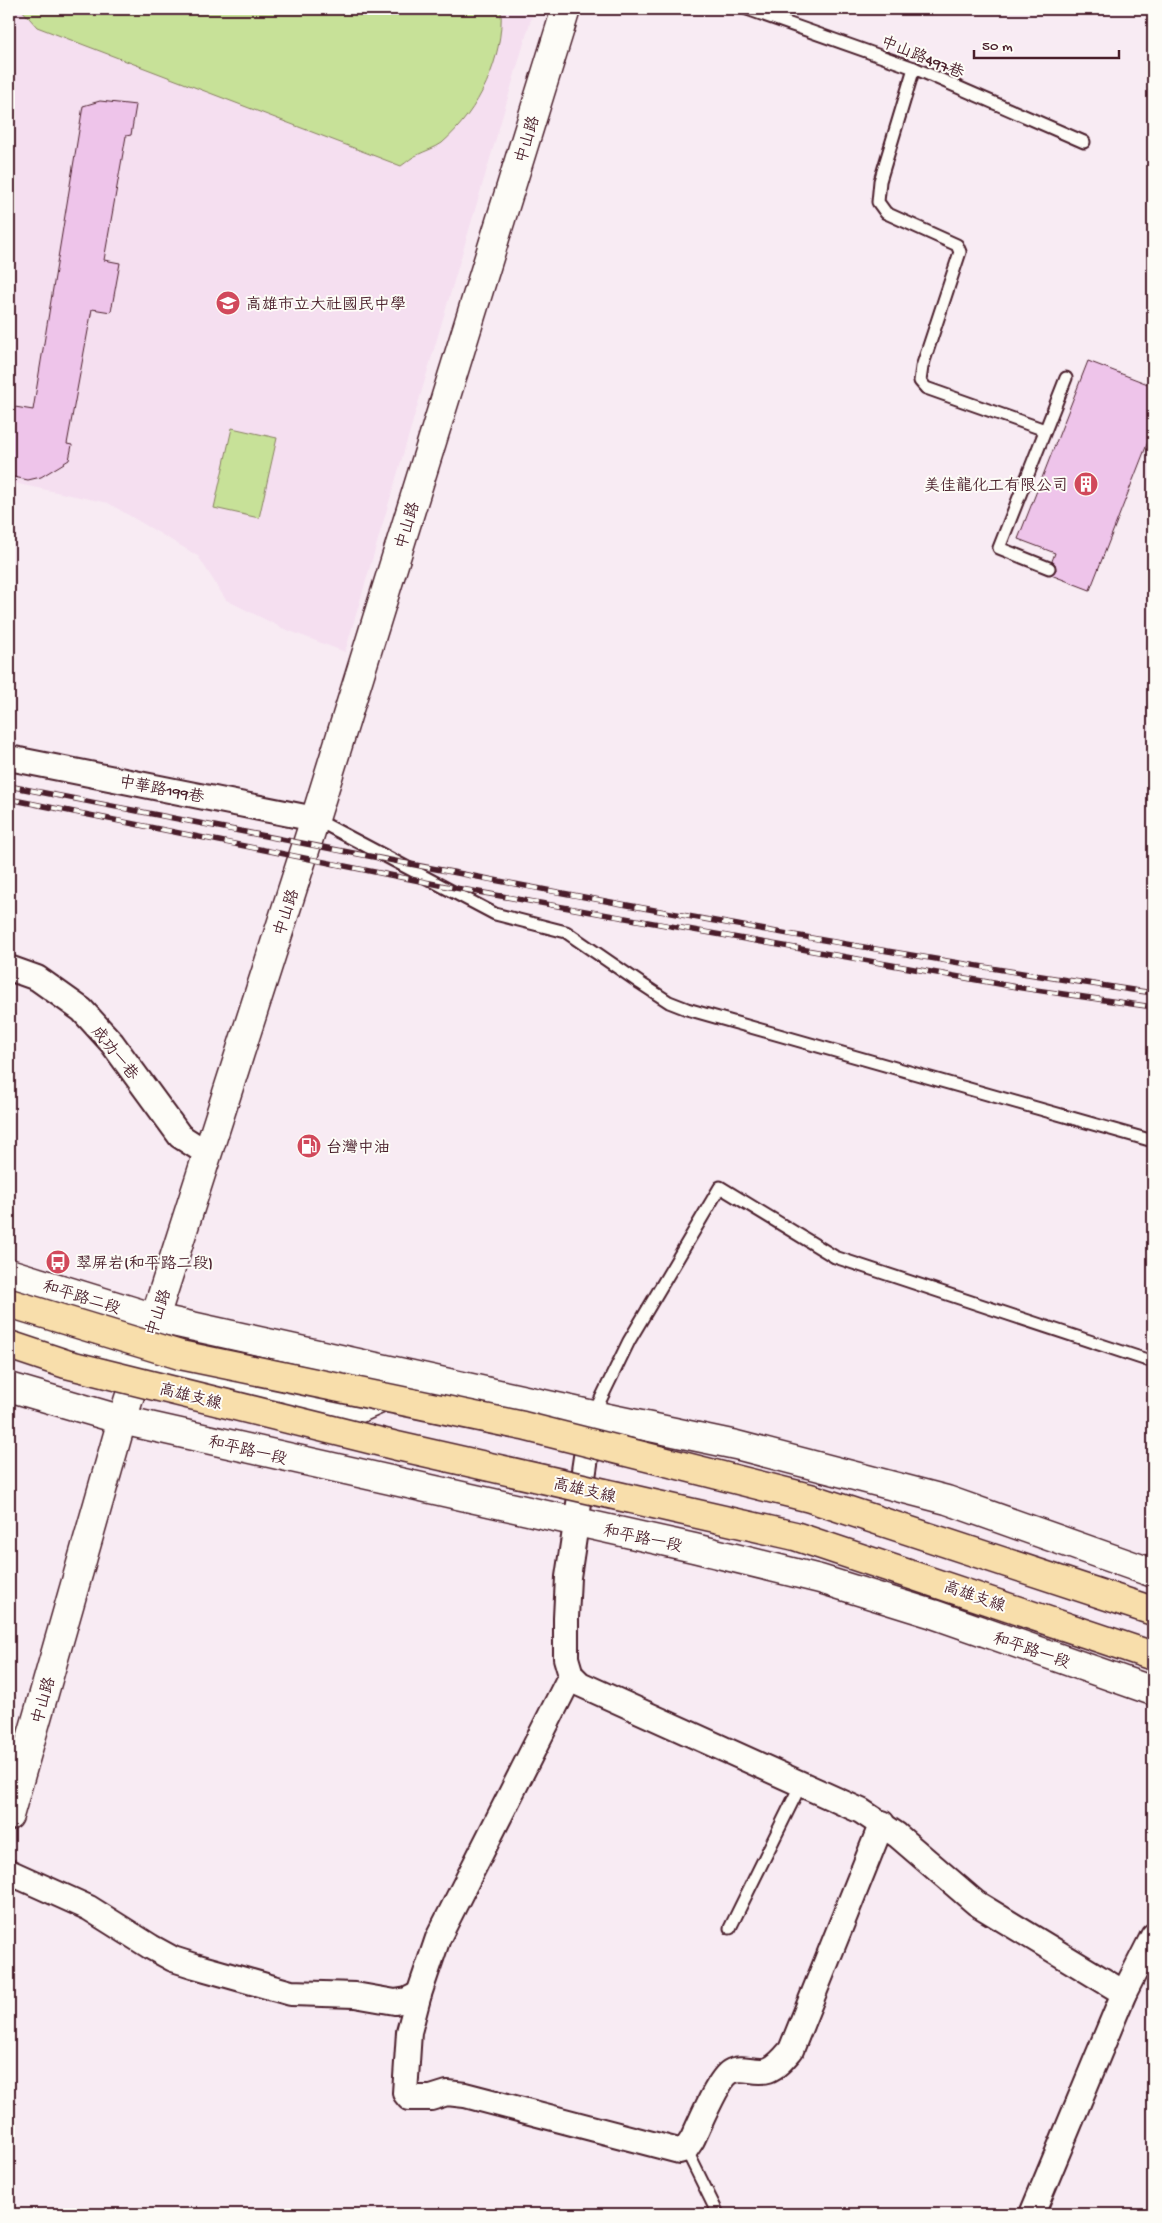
<svg xmlns="http://www.w3.org/2000/svg" width="1162" height="2223" font-family="'Gochi Hand','LXGW WenKai TC',sans-serif">
  <rect width="100%" height="100%" fill="#f8ebf3"/>
  <filter id="ink" filterUnits="userSpaceOnUse"><feTurbulence type="fractalNoise" baseFrequency=".02" numOctaves="2"/><feDisplacementMap in="SourceGraphic" scale="10" xChannelSelector="R" yChannelSelector="G"/><feConvolveMatrix kernelMatrix="1 2 1 2 8 2 1 2 1" color-interpolation-filters="sRGB"/></filter>
  <g filter="url(#ink)">
    <!-- built -->
    <polygon fill="#f5dff0" points="9,9 534,9 345,652 282,628 226,600 198,556 108,503 9,482"/>
    <!-- green -->
    <g fill="#c7e198" stroke="#888062">
      <path d="M 21,9 L 501,9 C 504,58 479,111 442,143 C 435,148 425,151 417,155 C 412,157 407,162 401,166 L 37,27 Z"/>
      <polygon points="232,428 277,438 259,518 214,508"/>
    </g>
    <!-- building -->
    <g fill="#eec4ea" stroke="#4a1f2b">
      <polygon points="100,101 136,105 131,135 126,136 104,260 120,263 111,312 92,309 67,444 72,445 69,460 41,477 28,480 9,476 9,406 33,410 83,106"/>
      <polygon points="1088,361 1153,386 1153,429 1090,590 1051,575 1056,570 1055,564 1052,561 1055,553 1018,539"/>
    </g>
    <g fill="none" stroke-linecap="round" stroke-linejoin="round">
      <defs>
        <g id="service">
          <polyline points="747,9 914,68 1084,142"/>
          <polyline points="914,68 880,181 878,202 886,213 957,245 960,252 922,367 920,381 926,388 1045,430"/>
          <polyline points="1049,568 999,548 1066,378"/>
          <polyline points="315,819 495,914 566,932 640,983 669,1002 687,1009 1153,1141"/>
          <polyline points="593,1415 629,1341 720,1187 835,1257 1153,1362"/>
          <polyline points="730,1928 801,1784"/>
          <polyline points="686,2149 718,2214"/>
        </g>
        <g id="minor">
          <polyline points="9,758 315,819"/>
          <polyline points="9,968 37,978 82,1010 112,1043 180,1136 208,1154"/>
          <polyline points="591,1424 568,1577 566,1618 566,1658 571,1675 580,1684 861,1811 897,1835 976,1903 1124,1993"/>
          <path d="M 571,1675 L 438,1938 L 419,1994 L 409,2032 L 405,2093 L 409,2098 L 431,2098 L 447,2093 L 465,2095 L 679,2151 L 686,2149 L 692,2140 C 699,2126 718,2079 730,2072 C 741,2065 756,2074 768,2070 C 777,2067 785,2057 791,2050 L 882,1823"/>
          <polyline points="9,1872 89,1908 151,1947 173,1959 195,1966 291,1993 355,1995 395,2002 407,2000 419,1994"/>
          <polyline points="1032,2214 1124,1993 1153,1936"/>
        </g>
        <g id="tertiary">
          <polyline points="9,1273 155,1318 593,1415 736,1445 947,1500 1153,1573"/>
          <polyline points="9,1331 140,1365 351,1412 396,1392"/>
          <polyline points="9,1387 122,1420 694,1548 820,1579 933,1614 1153,1691"/>
        </g>
        <polyline id="secondary" points="9,1816 122,1420 315,819 566,9"/>
      </defs>
      <!-- service casing -->
      <use href="#service" stroke="#4a1f2b" stroke-width="15"/>
      <!-- minor casing -->
      <use href="#minor" stroke="#4a1f2b" stroke-width="28"/>
      <!-- tertiary casing -->
      <use href="#tertiary" stroke="#4a1f2b" stroke-width="31"/>
      <!-- secondary casing -->
      <use href="#secondary" stroke="#4a1f2b" stroke-width="31"/>
      <!-- service -->
      <use href="#service" stroke="#fdfcf7" stroke-width="11"/>
      <!-- minor -->
      <use href="#minor" stroke="#fdfcf7" stroke-width="24"/>
      <!-- tertiary -->
      <use href="#tertiary" stroke="#fdfcf7" stroke-width="28"/>
      <!-- secondary -->
      <use href="#secondary" stroke="#fdfcf7" stroke-width="28"/>
      <defs>
        <g id="rail">
          <path d="M 9,786 C 389,860 770,937 1153,993"/>
          <polyline points="9,799 450,887 1022,988 1153,1007"/>
        </g>
      </defs>
      <!-- rail casing -->
      <use href="#rail" stroke="#4a1f2b" stroke-width="5.5"/>
      <!-- rail -->
      <use href="#rail" stroke="#fdfcf7" stroke-width="4" stroke-dasharray="11" stroke-linecap="butt"/>
      <defs>
        <g id="motorway-bridge">
          <polyline points="9,1303 180,1355 523,1426 810,1498 1153,1611"/>
          <polyline points="9,1345 66,1364 397,1446 795,1536 1153,1656"/>
        </g>
      </defs>
      <!-- motorway-bridge casing -->
      <use href="#motorway-bridge" stroke="#4a1f2b" stroke-width="31" stroke-linecap="butt"/>
      <!-- motorway-bridge -->
      <use href="#motorway-bridge" stroke="#f8deab" stroke-width="28"/>
    </g>
  </g>
  <!-- icons -->
  <defs>
    <symbol id="school-disc" viewBox="-11 -11 22 22"><circle r="9.5" fill="#d1495b" stroke="#fdfcf7"/><path d="M0-5L7-2L0 1L-7-2ZM-4 1L0 2.5L4 1V4Q0 6-4 4Z" fill="#fff"/></symbol>
    <symbol id="building-disc" viewBox="-11 -11 22 22"><circle r="9.5" fill="#d1495b" stroke="#fdfcf7"/><path d="M-4-6H4V6H1V3H-1V6H-4ZM-2.5-4.3h1.7v1.8h-1.7ZM.8-4.3h1.7v1.8H.8ZM-2.5-1h1.7V.8h-1.7ZM.8-1h1.7V.8H.8Z" fill="#fff"/></symbol>
    <symbol id="fuel-disc" viewBox="-11 -11 22 22"><circle r="9.5" fill="#d1495b" stroke="#fdfcf7"/><path d="M-5.5-6h7V0h2V4h1.3V-2.5L3-4.5l.8-.8L6-3V5H2.5V1h-1V6h-7ZM-4.2-4.7v3.2H.2V-4.7Z" fill="#fff"/></symbol>
    <symbol id="bus-disc" viewBox="-11 -11 22 22"><circle r="9.5" fill="#d1495b" stroke="#fdfcf7"/><path d="M-5-6H5V4H4V6H2V4H-2V6H-4V4H-5ZM-3.5-4V0h7V-4ZM-3.5 1.2v1.5H-2V1.2ZM2 1.2v1.5H3.5V1.2Z" fill="#fff"/></symbol>
  </defs>
  <g fill-rule="evenodd">
    <use href="#school-disc" x="214" y="289" width="28" height="28"/>
    <use href="#building-disc" x="1072" y="470" width="28" height="28"/>
    <use href="#fuel-disc" x="295" y="1132" width="28" height="28"/>
    <use href="#bus-disc" x="44" y="1248" width="28" height="28"/>
  </g>
  <g text-anchor="middle" stroke-width="4" stroke-linejoin="round" paint-order="stroke">
    <!-- street labels -->
    <g font-size="16" fill="#4a1f2b" stroke="#fdfcf7">
      <text transform="translate(923 56) rotate(22)" y="6">中山路497巷</text>
      <text transform="translate(526 139) rotate(-73)" y="6">中山路</text>
      <text transform="translate(406 525) rotate(-73)" y="6">中山路</text>
      <text transform="translate(162 788) rotate(11)" y="6">中華路199巷</text>
      <text transform="translate(285 912) rotate(-72)" y="6">中山路</text>
      <text transform="translate(116 1052) rotate(51)" y="6">成功一巷</text>
      <text transform="translate(82 1296) rotate(17)" y="6">和平路二段</text>
      <text transform="translate(157 1312) rotate(-72)" y="6">中山路</text>
      <text transform="translate(191 1395) rotate(14)" y="6">高雄支線</text>
      <text transform="translate(248 1449) rotate(13)" y="6">和平路一段</text>
      <text transform="translate(585 1489) rotate(13)" y="6">高雄支線</text>
      <text transform="translate(643 1537) rotate(12)" y="6">和平路一段</text>
      <text transform="translate(975 1595) rotate(19)" y="6">高雄支線</text>
      <text transform="translate(1032 1649) rotate(19)" y="6">和平路一段</text>
      <text transform="translate(42 1700) rotate(-74)" y="6">中山路</text>
    </g>
    <!-- poi labels -->
    <g font-size="16" fill="#4a1f2b" stroke="#fdfcf7" text-anchor="start">
      <text x="246" y="309">高雄市立大社國民中學</text>
      <text x="1068" y="490" text-anchor="end">美佳龍化工有限公司</text>
      <text x="326" y="1152">台灣中油</text>
      <text x="76" y="1268">翠屏岩(和平路二段)</text>
    </g>
  </g>
  <!-- margin -->
  <rect width="1162" height="2223" fill="none" stroke="#fdfcf7" stroke-width="30"/>
  <rect x="15" y="15" width="1132" height="2193" fill="none" stroke="#4a1f2b" stroke-width="2" filter="url(#ink)"/>
  <!-- scale -->
  <path d="M974 50v8h145v-8" fill="none" stroke="#4a1f2b" stroke-width="2.5"/>
  <text x="982" y="50" font-size="15" fill="#4a1f2b" stroke="#fdfcf7" stroke-width="4" paint-order="stroke">50 m</text>
</svg>
